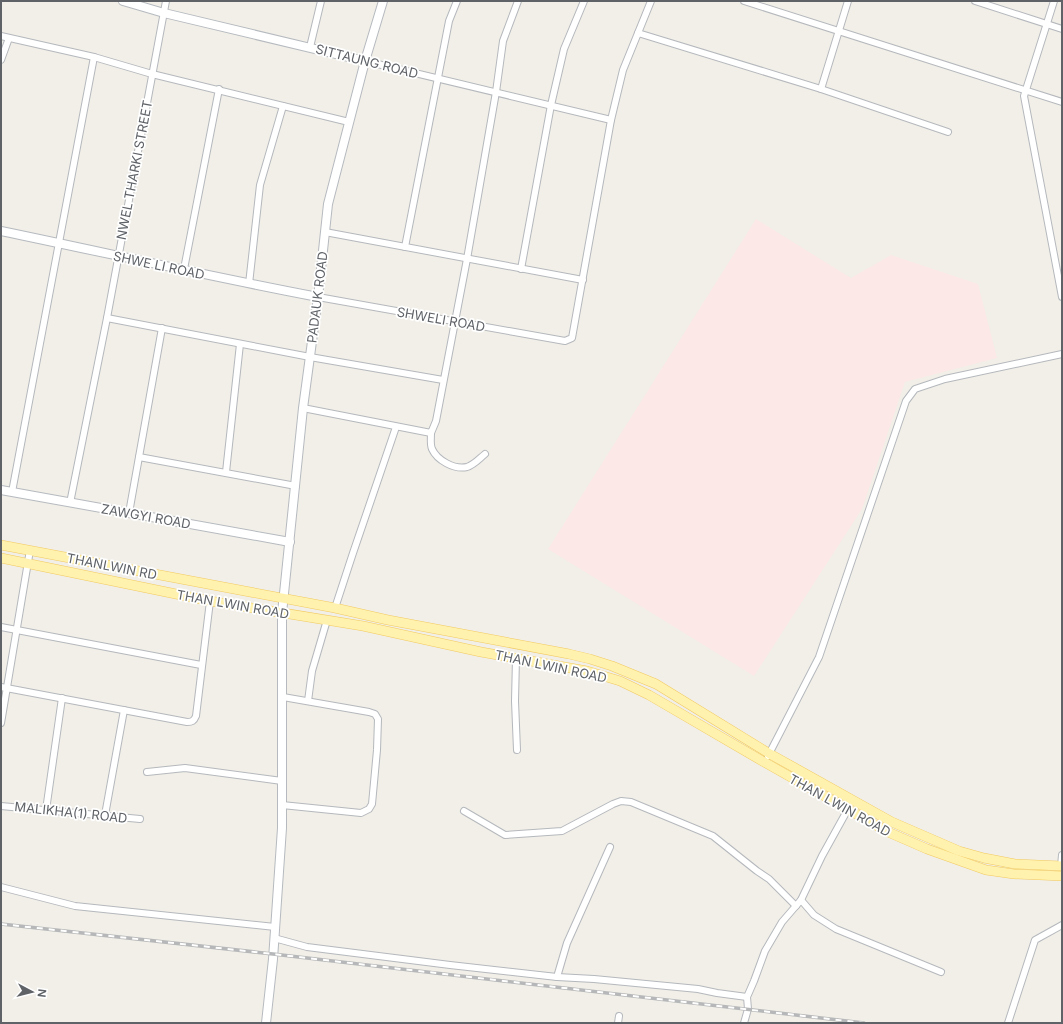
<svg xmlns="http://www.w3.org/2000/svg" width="1063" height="1024" font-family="Inter,sans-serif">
  <rect width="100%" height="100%" fill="#f1efe8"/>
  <!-- medical -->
  <polygon fill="#fce8e6" points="756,219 851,278 891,255 978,284 997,358 905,382 862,509 754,676 548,549"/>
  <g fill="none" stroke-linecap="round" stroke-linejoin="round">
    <defs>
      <g id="street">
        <polyline points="744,1 1062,102"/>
        <polyline points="975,1 1062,29"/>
        <polyline points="1054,1 1024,96 1062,297"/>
        <polyline points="638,33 821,89 948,132"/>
        <polyline points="1,36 94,57 152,74 349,122"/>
        <polyline points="310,47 321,1"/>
        <polyline points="1,60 9,38"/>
        <polyline points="365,61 611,120"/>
        <polyline points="821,89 848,1"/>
        <polyline points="325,232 583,280"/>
        <polyline points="405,247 449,21 457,1"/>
        <polyline points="184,269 219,89"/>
        <polyline points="521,269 551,105 564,49 584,1"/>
        <polyline points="249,284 260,185 283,106"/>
        <polyline points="318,297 565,341 572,338 611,120 623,70 651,1"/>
        <polyline points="107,318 310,357 443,380"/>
        <polyline points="303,408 431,433 436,421 467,259 496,92 503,41 518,1"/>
        <path d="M 431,433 C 431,439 430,444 432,449 C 437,460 454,470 467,467 C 474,465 479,459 485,454"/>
        <polyline points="139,457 296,486"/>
        <polyline points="226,472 240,344"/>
        <polyline points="12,492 94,57"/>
        <polyline points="70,503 107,318 166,1"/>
        <polyline points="129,513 162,328"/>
        <polyline points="335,608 353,553 396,427"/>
        <polyline points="1,627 201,665"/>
        <polyline points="516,658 515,701 517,750"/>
        <path d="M 1,687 L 187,722 C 192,722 194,721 196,716 L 210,601"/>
        <polyline points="308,701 312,671 327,620"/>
        <polyline points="1,723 30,550"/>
        <polyline points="768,756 819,657 906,401 915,389 945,379 1062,354"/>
        <polyline points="147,772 185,768 282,781"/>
        <polyline points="282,805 361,813 369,809 372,804 377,750 378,719 375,714 369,712 283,697"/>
        <polyline points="1,806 140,819"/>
        <polyline points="46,810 62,698"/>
        <polyline points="464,811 505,835 562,831 613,804 621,801 631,802 713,836 757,871 769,879 796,906"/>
        <polyline points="105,815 124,710"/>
        <polyline points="1061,866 1062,855"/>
        <polyline points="1,887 75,906 275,927"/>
        <polyline points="801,900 814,915 836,929 941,972"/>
        <polyline points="274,938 307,947 450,965 557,977 594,979 698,989 717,993 747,997"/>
        <polyline points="557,977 567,943 610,847"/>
        <polyline points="618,1023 619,1016"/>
        <polyline points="744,1023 748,1009 747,997 754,981 765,951 782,922 801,900 822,856 848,809"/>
        <polyline points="1008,1023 1035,940 1062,925"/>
      </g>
      <g id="secondary">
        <polyline points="123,1 164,13 365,61"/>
        <path d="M 1,231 C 107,253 212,277 318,297"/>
        <polyline points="1,490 290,542"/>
        <polyline points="266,1023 273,959 282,828 282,613 303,408 318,297 328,204 365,61 383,1"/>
      </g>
      <g id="primary">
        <polyline points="1,545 335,608 388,620 569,654 590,659 612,666 656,684 770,754 892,822 959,851 984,858 1015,864 1062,866"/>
        <polyline points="1,558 210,601 363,626 481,652 587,671 620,681 649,695 764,762 888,832 927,849 986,870 1014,874 1062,876"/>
      </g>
    </defs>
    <!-- street casing -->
    <use href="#street" stroke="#b5b8bc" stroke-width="8"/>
    <!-- secondary casing -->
    <use href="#secondary" stroke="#b6babf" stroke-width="10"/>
    <!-- primary casing -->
    <use href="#primary" stroke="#f2c960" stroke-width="10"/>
    <!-- street -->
    <use href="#street" stroke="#fff" stroke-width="6"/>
    <!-- secondary -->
    <use href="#secondary" stroke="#fff" stroke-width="8"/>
    <!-- primary -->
    <use href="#primary" stroke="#fff2af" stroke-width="9"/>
    <defs>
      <polyline id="rail" points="1,924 273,954 864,1023"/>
    </defs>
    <!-- rail casing -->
    <use href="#rail" stroke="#b6b7b8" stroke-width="3.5"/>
    <!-- rail -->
    <use href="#rail" stroke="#fff" stroke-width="2" stroke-dasharray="6" stroke-linecap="butt"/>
  </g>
  <g text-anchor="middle" stroke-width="3.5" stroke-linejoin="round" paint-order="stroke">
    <!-- street labels -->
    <g font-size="13" fill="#5f6368" stroke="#fff">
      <text transform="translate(367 61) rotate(14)" y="5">SITTAUNG ROAD</text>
      <text transform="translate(134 170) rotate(-79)" y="5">NWEL THARKI STREET</text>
      <text transform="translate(159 265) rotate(12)" y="5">SHWE LI ROAD</text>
      <text transform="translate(317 297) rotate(-83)" y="5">PADAUK ROAD</text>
      <text transform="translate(441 319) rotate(10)" y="5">SHWELI ROAD</text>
      <text transform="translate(146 516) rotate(10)" y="5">ZAWGYI ROAD</text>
      <text transform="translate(112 566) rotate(11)" y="5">THANLWIN RD</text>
      <text transform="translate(233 604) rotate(10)" y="5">THAN LWIN ROAD</text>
      <text transform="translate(551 666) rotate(12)" y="5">THAN LWIN ROAD</text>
      <text transform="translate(840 805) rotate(29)" y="5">THAN LWIN ROAD</text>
      <text transform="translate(71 812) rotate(6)" y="5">MALIKHA(1) ROAD</text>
    </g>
  </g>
  <!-- border -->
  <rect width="1063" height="1024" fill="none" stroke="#5f6368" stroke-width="4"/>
  <!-- north arrow -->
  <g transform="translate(32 992) rotate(97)" stroke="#ffffff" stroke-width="3" paint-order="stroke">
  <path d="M0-3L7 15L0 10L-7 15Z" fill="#5f6368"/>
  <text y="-6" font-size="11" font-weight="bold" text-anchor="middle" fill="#5f6368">N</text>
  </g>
</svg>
